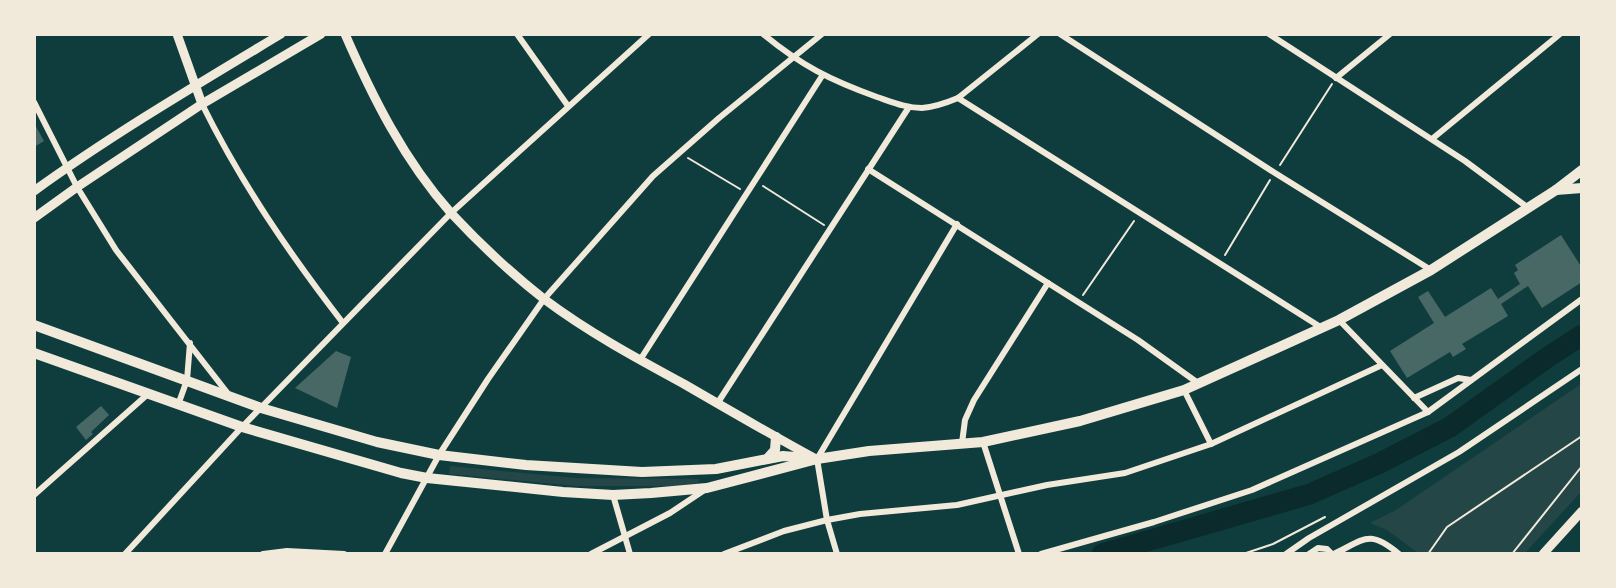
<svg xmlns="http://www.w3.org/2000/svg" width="1616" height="588" font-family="Ubuntu,sans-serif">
  <rect width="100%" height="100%" fill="#0f3d3e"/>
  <!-- green -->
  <g fill="#244646">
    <polygon points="1581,384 1581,492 1525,553 1418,553 1387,530 1370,523 1396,510"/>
    <polygon points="450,466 576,478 699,479 698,486 575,486 449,474"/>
  </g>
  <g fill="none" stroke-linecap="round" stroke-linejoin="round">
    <!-- river -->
    <polyline stroke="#0a2a2b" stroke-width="21" points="1102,554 1310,494 1380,463 1450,427 1548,357 1582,335"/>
  </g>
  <!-- building -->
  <g fill="#486865">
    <polygon points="34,123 44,141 34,147"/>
    <polygon points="1561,235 1582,268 1582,282 1542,308 1528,286 1501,304 1508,316 1462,344 1466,349 1453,357 1450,352 1407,378 1390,351 1434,323 1418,297 1428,291 1445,317 1491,288 1498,299 1520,284 1514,273 1518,270 1515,265"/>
    <polygon points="336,351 351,357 337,408 295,388"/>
    <polygon points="101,406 109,415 91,432 93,434 86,440 76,427"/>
  </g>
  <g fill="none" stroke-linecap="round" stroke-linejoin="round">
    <!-- path -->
    <g stroke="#f1e9da" stroke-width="2">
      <polyline points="688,158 740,189"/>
      <polyline points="1280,165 1332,84"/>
      <polyline points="763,186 824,225"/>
      <polyline points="1225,255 1270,180"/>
      <polyline points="1083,295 1134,221"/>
      <polyline points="1243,554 1273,544 1325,517"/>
      <polyline points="1428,554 1447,527 1582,436"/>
      <polyline points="1512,554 1582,466"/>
    </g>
    <!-- minor -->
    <g stroke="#f1e9da" stroke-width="6">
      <polyline points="517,34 568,106"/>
      <path d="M 763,34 C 802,66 830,80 877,97 C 892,102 906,108 922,108 C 935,107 946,103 958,98 L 1038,34"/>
      <polyline points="1060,34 1275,173 1431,270"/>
      <polyline points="1269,34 1465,161 1527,207"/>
      <polyline points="1336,78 1390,34"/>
      <polyline points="958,98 1322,328"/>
      <polyline points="34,102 77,187 116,250 229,395"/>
      <path d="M 202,104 C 241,183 289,253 343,323"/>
      <polyline points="1432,139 1560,34"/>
      <polyline points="868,169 1138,340 1198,383"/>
      <polyline points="1339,320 1428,412"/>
      <polyline points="640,360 822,76"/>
      <polyline points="1184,390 1211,444"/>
      <polyline points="1414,398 1458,378 1471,380"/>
      <polyline points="717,404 909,107"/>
      <polyline points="178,405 187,380 190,343"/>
      <polyline points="983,442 1019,554"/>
      <polyline points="962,443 965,420 974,400 1048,283"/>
      <polyline points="34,495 148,394"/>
      <polyline points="613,495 630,554"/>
      <polyline points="125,554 242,427 451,213 649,34"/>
      <polyline points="263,554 287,551 344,554"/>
      <polyline points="385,554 439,455 488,379 544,299 653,176 719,118 822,34"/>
      <polyline points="591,554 670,513 706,489"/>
      <polyline points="724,554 784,531 827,520 860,514 957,505 1047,485 1125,473 1211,444 1382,365"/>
      <polyline points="837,554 827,520 817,459 957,224"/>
      <polyline points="1041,554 1154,522 1252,490 1428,412 1582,299"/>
      <polyline points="1286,554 1309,538 1459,452 1582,369"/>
      <polyline points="1309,554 1318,548 1327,549 1332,554"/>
      <path d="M 1334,554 C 1365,539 1369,529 1399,554"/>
    </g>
    <!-- tertiary -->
    <g stroke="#f1e9da" stroke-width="9">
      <polyline points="177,34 202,104"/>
      <path d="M 345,34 C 373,98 404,160 451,213 C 479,243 512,274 544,299 C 588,332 636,358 684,384 C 727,409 770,434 814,458"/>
      <path d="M 34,191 C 113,134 198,84 281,34"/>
      <polyline points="34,218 77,187 202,104 321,34"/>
      <polyline points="1543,554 1582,511"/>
    </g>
    <!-- secondary -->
    <g stroke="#f1e9da" stroke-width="10">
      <polyline points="1556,190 1582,188"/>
      <polyline points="34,325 261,408 377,442 439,455 526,465 642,472 716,469 783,456 808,458"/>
      <polyline points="34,353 242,427 401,473 427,478 563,492 613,495 651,493 707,488 817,459 869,451 983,442 1080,421 1184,390 1339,320 1431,270 1556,190 1582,170"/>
      <polyline points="767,459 775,450 776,437"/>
    </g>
  </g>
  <!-- border -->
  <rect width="1616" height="588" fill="none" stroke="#f1e9da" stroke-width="72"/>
</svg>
